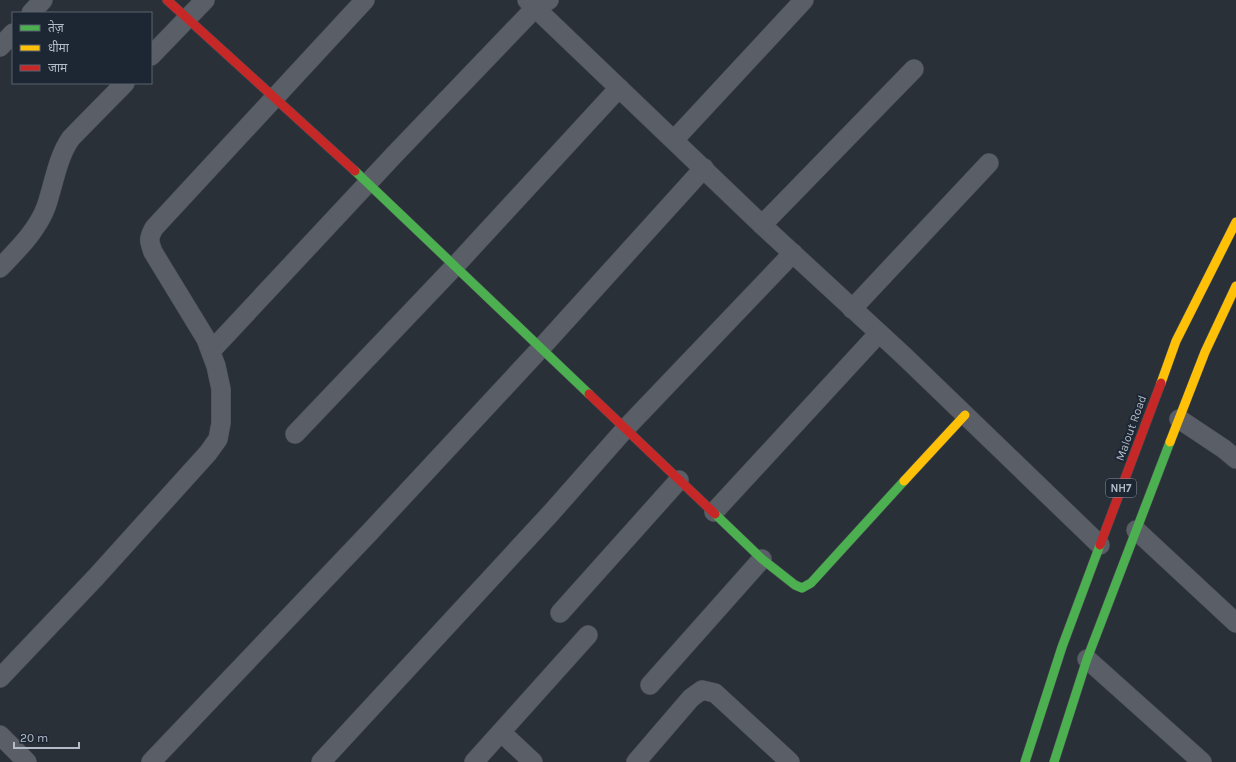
<svg xmlns="http://www.w3.org/2000/svg" width="1236" height="762" font-family="Karla,'Noto Sans Devanagari',sans-serif">
  <rect width="100%" height="100%" fill="#2a3038"/>
  <g fill="none" stroke-linecap="round" stroke-linejoin="round">
    <defs>
      <g id="street">
        <polyline points="527,0 762,225 903,355 1100,545"/>
        <polyline points="31,13 43,0"/>
        <polyline points="0,47 13,33"/>
        <polyline points="151,56 205,0"/>
        <polyline points="674,140 804,0"/>
        <polyline points="762,225 914,69"/>
        <path d="M 0,268 C 17,250 37,231 46,207 C 54,184 57,158 71,138 L 125,83"/>
        <polyline points="852,309 989,163"/>
        <polyline points="211,351 394,155 535,8 549,0"/>
        <polyline points="1179,419 1224,449 1236,459"/>
        <polyline points="295,434 455,266 619,88"/>
        <polyline points="714,512 879,333"/>
        <polyline points="1136,530 1236,623"/>
        <polyline points="560,613 679,480"/>
        <polyline points="1087,659 1202,762"/>
        <path d="M 0,678 L 96,577 L 208,453 L 218,439 L 221,423 L 221,389 L 216,366 L 206,339 L 153,252 C 149,241 148,239 154,228 L 365,0"/>
        <polyline points="650,685 762,559"/>
        <polyline points="502,733 533,762"/>
        <polyline points="0,735 27,762"/>
        <polyline points="151,762 369,533 541,348 704,168"/>
        <polyline points="321,762 551,513 626,428 793,253"/>
        <polyline points="474,762 588,635"/>
        <polyline points="636,762 691,698 702,690 715,693 790,762"/>
      </g>
      <g id="fast">
        <polyline points="355,171 589,394"/>
        <polyline points="715,514 762,559 795,585 802,588 811,583 904,481"/>
        <polyline points="1025,762 1062,647 1100,545"/>
        <polyline points="1054,762 1087,659 1170,442"/>
      </g>
      <g id="slow">
        <polyline points="1161,383 1176,341 1236,222"/>
        <polyline points="1170,442 1205,352 1236,286"/>
        <polyline points="904,481 965,415"/>
      </g>
      <g id="jam">
        <polyline points="167,0 355,171"/>
        <polyline points="589,394 715,514"/>
        <polyline points="1100,545 1161,383"/>
      </g>
    </defs>
    <!-- street casing -->
    <use href="#street" stroke="#484c53" stroke-width="20"/>
    <!-- fast casing -->
    <use href="#fast" stroke="#484c53" stroke-width="10"/>
    <!-- slow casing -->
    <use href="#slow" stroke="#484c53" stroke-width="10"/>
    <!-- jam casing -->
    <use href="#jam" stroke="#484c53" stroke-width="10"/>
    <!-- street -->
    <use href="#street" stroke="#5a5e66" stroke-width="19"/>
    <!-- fast -->
    <use href="#fast" stroke="#4caf50" stroke-width="9"/>
    <!-- slow -->
    <use href="#slow" stroke="#ffc107" stroke-width="9"/>
    <!-- jam -->
    <use href="#jam" stroke="#c62828" stroke-width="9"/>
  </g>
  <g text-anchor="middle" stroke-width="4" stroke-linejoin="round" paint-order="stroke">
    <!-- shield labels -->
    <rect fill="#1d2633" stroke="#878f9c" stroke-width="1" x="1106" y="479" width="30" height="18" rx="3"/>
    <g font-size="11" font-weight="bold" fill="#b4bcc9">
      <text x="1121" y="492">NH7</text>
    </g>
    <!-- street labels -->
    <g font-size="12" fill="#b4bcc9" stroke="#1d2633">
      <text transform="translate(1131 428) rotate(-70)" y="4">Malout Road</text>
    </g>
  </g>
  <!-- legend -->
  <rect x="12" y="12" width="140" height="72" fill="#1d2633" stroke="#59626f"/>
  <rect x="20" y="25" width="20" height="6" fill="#4caf50" stroke="#59626f"/>
  <text x="48" y="32" font-size="12" fill="#b4bcc9">तेज़</text>
  <rect x="20" y="45" width="20" height="6" fill="#ffc107" stroke="#59626f"/>
  <text x="48" y="52" font-size="12" fill="#b4bcc9">धीमा</text>
  <rect x="20" y="65" width="20" height="6" fill="#c62828" stroke="#59626f"/>
  <text x="48" y="72" font-size="12" fill="#b4bcc9">जाम</text>
  <!-- scale -->
  <path d="M14 742v6h65v-6" fill="none" stroke="#b4bcc9" stroke-width="2"/>
  <text x="20" y="742" font-size="12" fill="#b4bcc9" stroke="#1d2633" stroke-width="3" paint-order="stroke">20 m</text>
</svg>
